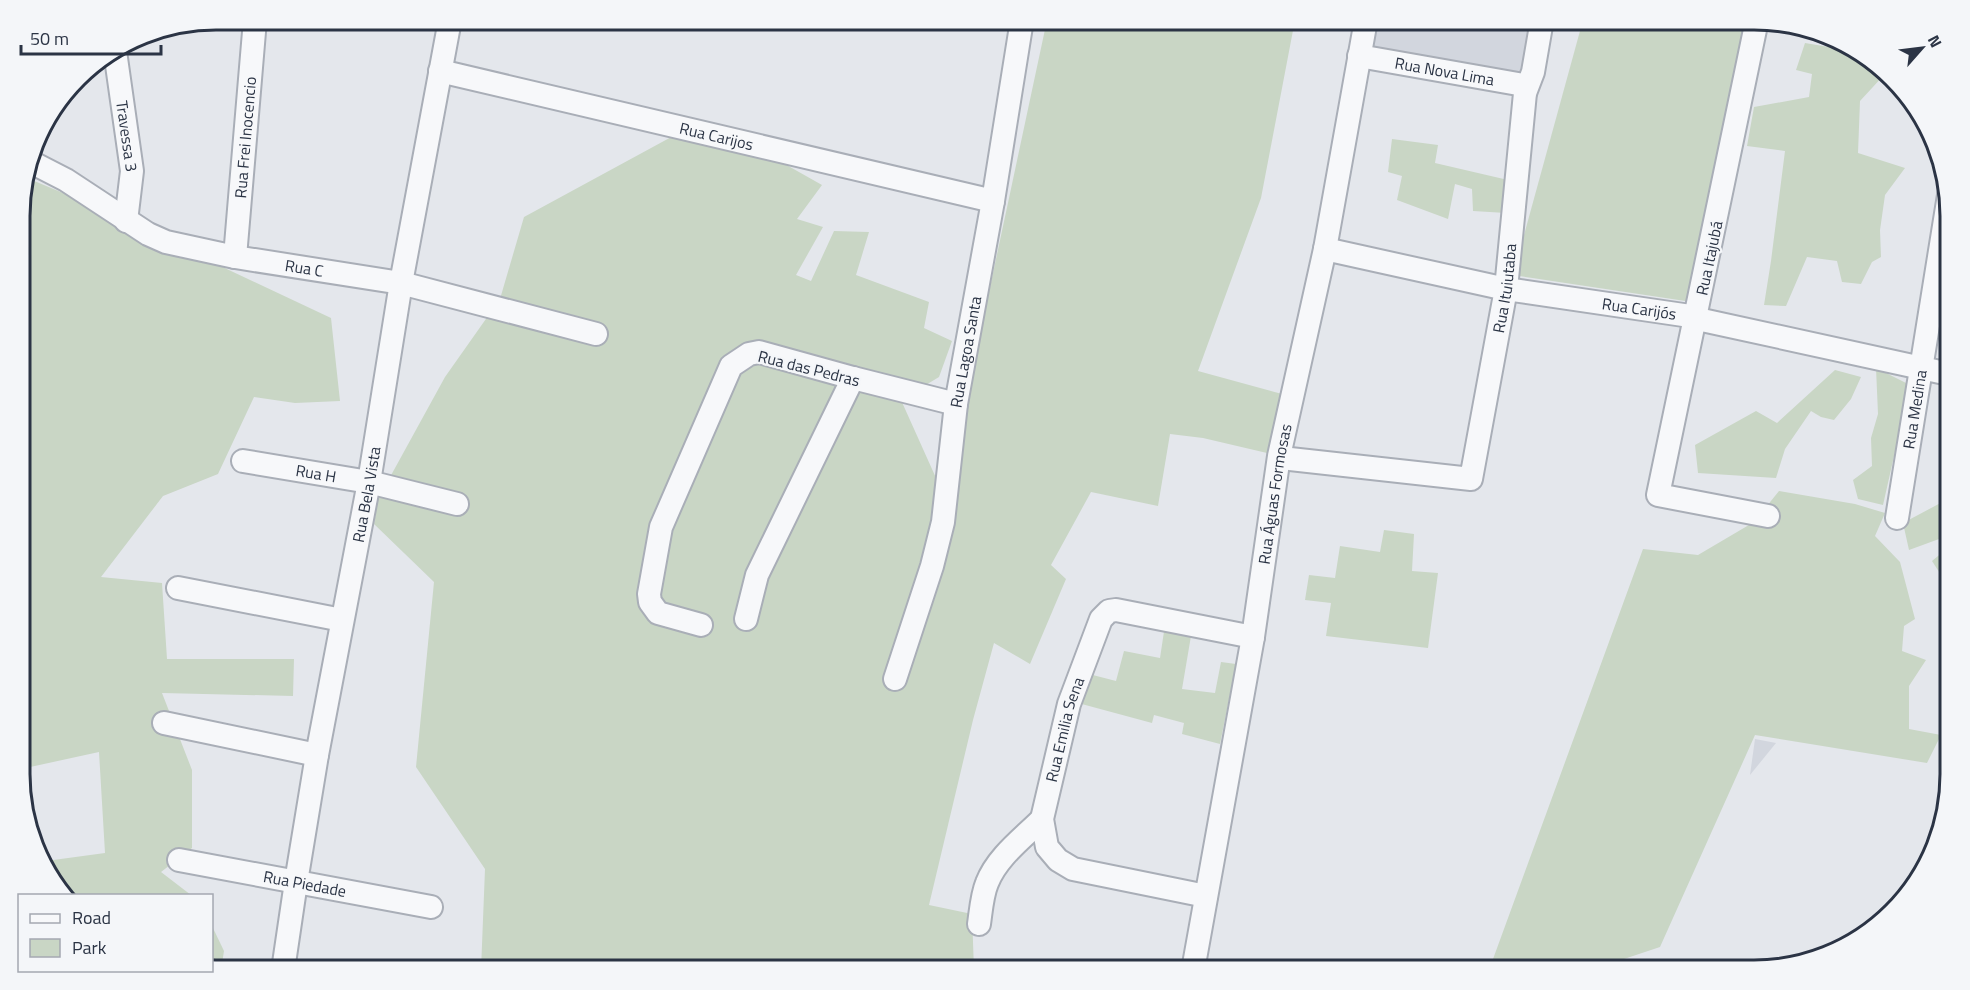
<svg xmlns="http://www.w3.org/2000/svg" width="1970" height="990" font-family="'Titillium Web',sans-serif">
  <rect width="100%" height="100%" fill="#e4e7ec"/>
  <!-- built -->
  <g fill="#d2d6de">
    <polygon points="1366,20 1538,20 1525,93 1359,56"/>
    <polygon points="1755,739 1776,743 1750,775"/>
  </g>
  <!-- green -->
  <g fill="#c9d6c5">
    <polygon points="1047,20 1295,20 1261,198 1198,371 1282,394 1267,453 1203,438 1170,434 1158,506 1091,492 1051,565 1066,579 1030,664 994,643 973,720 929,905 972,914 974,970 481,970 485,869 416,767 434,582 374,524 378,499 445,377 500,299 524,217 686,129 767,154 822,185 797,219 823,227 796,275 811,281 834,231 869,232 856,275 929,302 924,328 952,341 939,377 901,400 945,498"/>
    <polygon points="1583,20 1751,20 1692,302 1513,275"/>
    <polygon points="1839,39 1884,75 1860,101 1858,153 1905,168 1885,195 1880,230 1881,257 1872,262 1861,284 1842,282 1837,261 1807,257 1786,306 1764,305 1771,261 1785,151 1747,146 1754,107 1809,97 1812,74 1796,70 1805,43 1835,48"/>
    <polygon points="1392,139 1438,145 1435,163 1508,180 1506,213 1473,211 1472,189 1455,184 1448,219 1397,200 1402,176 1388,172"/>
    <polygon points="27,178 80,200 331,318 340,401 295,403 254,397 218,474 163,496 101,577 162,583 167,659 294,659 293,696 162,693 192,770 192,848 161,872 191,895 63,895 46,861 105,853 99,752 21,769 20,203"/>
    <polygon points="1876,368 1910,385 1883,505 1858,499 1853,480 1872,466 1871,438 1878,414"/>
    <polygon points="1835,370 1861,377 1851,399 1834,420 1821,417 1811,411 1785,449 1776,478 1698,473 1695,445 1756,411 1777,423"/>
    <polygon points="1779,491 1855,504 1885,513 1875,536 1900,562 1915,619 1904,626 1902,651 1926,660 1909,686 1909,729 1941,735 1927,763 1755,735 1660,947 1591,970 1489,970 1643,549 1698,555 1754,522"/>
    <polygon points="1950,495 1950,535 1909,550 1903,523 1948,499"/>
    <polygon points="1384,530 1414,534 1412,571 1438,573 1428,648 1326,636 1331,603 1305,600 1309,575 1335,578 1340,546 1380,552"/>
    <polygon points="1950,546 1950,576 1943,578 1932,561"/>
    <polygon points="1165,625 1192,630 1182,689 1215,693 1221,662 1236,664 1220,744 1182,734 1184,723 1154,715 1152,723 1078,703 1085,673 1116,681 1124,651 1160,658"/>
    <polygon points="212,926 224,951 221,970 212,969"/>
  </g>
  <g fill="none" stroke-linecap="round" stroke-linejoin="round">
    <defs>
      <g id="street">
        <polyline points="1757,20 1658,495 1768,516"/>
        <path id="s1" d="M 115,51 L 132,171 L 126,221"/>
        <path id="s2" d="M 1359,56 L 1518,84 L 1523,87 L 1525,93"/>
        <path id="s3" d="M 440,71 L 993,201"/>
        <path id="s4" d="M 31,162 L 66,180 L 148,234 L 166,242 L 235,257 L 401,283 L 596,334"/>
        <path id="s5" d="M 1325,249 L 1506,289 L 1697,317 L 1702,320 L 1949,374"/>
        <path id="s6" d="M 235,257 L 255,20"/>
        <path id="s7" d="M 1290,459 L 1471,479 L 1506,289 L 1525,93 L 1533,72 L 1542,20"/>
        <path id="s8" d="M 243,461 L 369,482 L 457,504"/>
        <path id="s9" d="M 1897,518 L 1949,195"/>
        <polyline points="178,588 342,620"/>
        <polyline points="746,619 757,575 853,378"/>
        <polyline points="701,625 658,613 650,602 649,594 661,527 731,366 749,354 759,352 853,378 956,404"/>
        <path id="s10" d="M 895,679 L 932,566 L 943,522 L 956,404 L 993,201 L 1022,20"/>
        <polyline points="164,723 317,755"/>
        <path id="s11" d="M 179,860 L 431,907"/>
        <path id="s12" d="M 1206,896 L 1073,869 L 1058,860 L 1047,847 L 1042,819 L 1069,704 L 1101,619 L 1109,611 L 1116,610 L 1253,637"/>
        <path d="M 979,924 C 981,910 982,895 987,883 C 997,857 1023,838 1042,819"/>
        <path id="s13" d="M 283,970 L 296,882 L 317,755 L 369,482 L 401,283 L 450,20"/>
        <path id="s14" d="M 1193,970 L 1253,637 L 1279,456 L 1325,249 L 1366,20"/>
      </g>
    </defs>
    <!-- street casing -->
    <use href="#street" stroke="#a9aeb7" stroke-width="26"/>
    <!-- street -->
    <use href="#street" stroke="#f7f8fa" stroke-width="22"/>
  </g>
  <g text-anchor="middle" stroke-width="4.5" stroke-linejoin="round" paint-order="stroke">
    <!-- street labels -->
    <g font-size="16" fill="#2b3445" stroke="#f4f6f9">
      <text dy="6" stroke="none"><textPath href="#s2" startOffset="87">Rua Nova Lima</textPath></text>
      <text dy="6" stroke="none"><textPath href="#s1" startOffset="86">Travessa 3</textPath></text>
      <text dy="6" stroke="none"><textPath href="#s3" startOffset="284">Rua Carijos</textPath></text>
      <text dy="6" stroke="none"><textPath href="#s6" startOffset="120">Rua Frei Inocencio</textPath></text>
      <text transform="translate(1709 258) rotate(-78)" y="6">Rua Itajubá</text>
      <text dy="6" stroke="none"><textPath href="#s4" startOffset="298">Rua C</textPath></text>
      <text dy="6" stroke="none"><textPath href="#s7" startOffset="376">Rua Ituiutaba</textPath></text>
      <text dy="6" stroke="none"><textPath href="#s5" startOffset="320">Rua Carijós</textPath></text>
      <text dy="6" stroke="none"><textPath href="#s10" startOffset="336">Rua Lagoa Santa</textPath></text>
      <text transform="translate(809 368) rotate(14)" y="6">Rua das Pedras</text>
      <text dy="6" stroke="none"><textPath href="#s9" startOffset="110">Rua Medina</textPath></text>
      <text dy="6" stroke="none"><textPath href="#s8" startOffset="74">Rua H</textPath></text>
      <text dy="6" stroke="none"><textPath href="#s14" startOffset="483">Rua Águas Formosas</textPath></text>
      <text dy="6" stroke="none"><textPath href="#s13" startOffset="483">Rua Bela Vista</textPath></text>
      <text dy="6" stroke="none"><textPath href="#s12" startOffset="291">Rua Emilia Sena</textPath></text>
      <text dy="6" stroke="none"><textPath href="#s11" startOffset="128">Rua Piedade</textPath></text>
    </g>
  </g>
  <!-- crop -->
  <path d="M0 0H1970V990H0ZM216 30H1754A186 186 0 0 1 1940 216V774A186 186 0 0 1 1754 960H216A186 186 0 0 1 30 774V216A186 186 0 0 1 216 30Z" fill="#f4f6f9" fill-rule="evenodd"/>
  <path fill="none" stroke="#2b3445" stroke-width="3" d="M216 30H1754A186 186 0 0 1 1940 216V774A186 186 0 0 1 1754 960H216A186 186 0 0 1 30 774V216A186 186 0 0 1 216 30Z"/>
  <!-- legend -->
  <rect x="18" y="894" width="195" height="78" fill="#f4f6f9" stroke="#a4a8b1" stroke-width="1.5"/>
  <rect x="30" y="914" width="30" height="9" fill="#f7f8fa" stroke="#a4a8b1" stroke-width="1.5"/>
  <text x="72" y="924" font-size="18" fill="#2b3445">Road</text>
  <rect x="30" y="939" width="30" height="18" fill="#c9d6c5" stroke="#a4a8b1" stroke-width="1.5"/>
  <text x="72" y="954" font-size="18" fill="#2b3445">Park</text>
  <!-- north arrow -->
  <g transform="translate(1922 48) rotate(62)" stroke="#f4f6f9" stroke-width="4.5" paint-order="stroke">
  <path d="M0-4.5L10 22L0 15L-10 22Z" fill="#2b3445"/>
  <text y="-9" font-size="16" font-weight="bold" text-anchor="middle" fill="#2b3445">N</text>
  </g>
  <!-- scale -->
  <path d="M21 45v9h140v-9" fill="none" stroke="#2b3445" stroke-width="3"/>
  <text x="30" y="45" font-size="18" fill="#2b3445" stroke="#f4f6f9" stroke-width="4.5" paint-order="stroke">50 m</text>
</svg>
